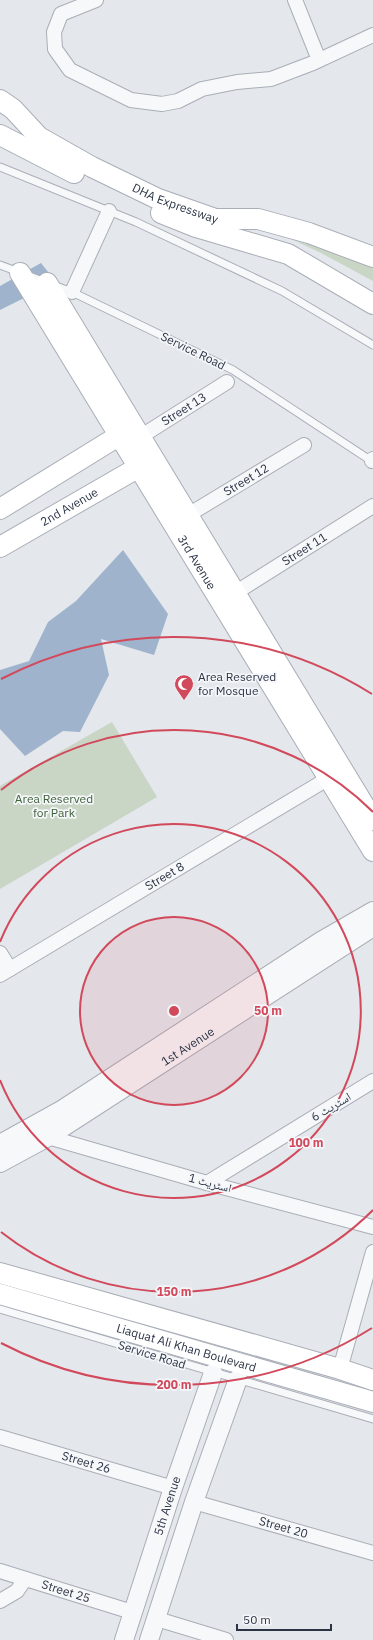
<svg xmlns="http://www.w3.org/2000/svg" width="373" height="1640" font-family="'IBM Plex Sans','Noto Naskh Arabic',sans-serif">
  <rect width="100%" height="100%" fill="#e4e7ec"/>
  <!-- green -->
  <g fill="#c9d6c5">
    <polygon points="289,238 308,243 373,265 373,281 321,253"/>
    <polygon points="112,722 157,797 0,889 0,786"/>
  </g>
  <!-- water -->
  <g fill="#9fb4cc">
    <polygon points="41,263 56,282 0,310 0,286"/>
    <polygon points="123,550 168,614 154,655 101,639 109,675 80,732 63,731 25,756 0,729 0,670 29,661 48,622 76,601"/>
  </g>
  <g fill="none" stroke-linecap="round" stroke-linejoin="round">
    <defs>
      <g id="service">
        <polyline points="0,167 136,222 282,291 373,345"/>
        <polyline points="0,265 72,292 233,370 373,462"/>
        <polyline points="0,1309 373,1419"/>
      </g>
      <g id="minor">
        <polyline points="96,0 61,14 54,32 55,49 70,70 131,100 162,104 178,101 202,89 237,82 271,79 313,63 373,35"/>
        <polyline points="295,0 319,60"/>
        <polyline points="72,292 109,211"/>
        <path id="s1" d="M 140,437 L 227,382"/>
        <polyline points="372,461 373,459"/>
        <path id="s2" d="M 188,515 L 304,445"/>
        <path id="s3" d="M 235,593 L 373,506"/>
        <polyline points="0,953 10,969"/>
        <path id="s4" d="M 0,975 L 329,778"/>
        <polyline points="48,1137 207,1183 373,1227"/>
        <polyline points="207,1183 373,1081"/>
        <polyline points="340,1369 373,1252"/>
        <path id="s5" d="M 0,1437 L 173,1488"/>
        <path id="s6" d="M 194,1502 L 373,1553"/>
        <path id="s7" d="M 0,1571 L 132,1612"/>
        <polyline points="0,1601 17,1591 25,1579"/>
        <polyline points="157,1619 226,1640"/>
      </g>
      <g id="tertiary">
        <polyline points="0,1144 63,1109 321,941 373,911"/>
        <path id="s8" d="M 0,1163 L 48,1137 L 373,927"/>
        <path id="s9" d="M 124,1640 L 173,1488 L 213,1373"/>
        <polyline points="149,1640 194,1502 238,1379"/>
      </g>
      <g id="secondary">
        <path id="s10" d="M 0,100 L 13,109 L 39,137 L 92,167 L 158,199 L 215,219 L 258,219 L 309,233 L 373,257"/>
        <polyline points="0,135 74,173"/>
        <polyline points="161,213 196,227 288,254 373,304"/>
        <path id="s11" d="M 20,273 L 373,851"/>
        <polyline points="47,283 373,820"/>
        <polyline points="0,509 120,435"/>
        <path id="s12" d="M 0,547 L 139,467"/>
        <polyline points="0,1273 340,1369 373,1380"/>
        <path id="s13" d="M 0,1294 L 373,1402"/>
      </g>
    </defs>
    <!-- service casing -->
    <use href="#service" stroke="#a9aeb7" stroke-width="9"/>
    <!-- minor casing -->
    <use href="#minor" stroke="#a9aeb7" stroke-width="16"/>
    <!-- tertiary casing -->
    <use href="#tertiary" stroke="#a9aeb7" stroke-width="20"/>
    <!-- secondary casing -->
    <use href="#secondary" stroke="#a9aeb7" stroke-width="22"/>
    <!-- service -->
    <use href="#service" stroke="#f7f8fa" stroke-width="7"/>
    <!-- minor -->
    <use href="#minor" stroke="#f7f8fa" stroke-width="14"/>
    <!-- tertiary -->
    <use href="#tertiary" stroke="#f7f8fa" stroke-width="18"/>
    <!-- secondary -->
    <use href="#secondary" stroke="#fff" stroke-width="20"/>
  </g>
  <!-- distance rings -->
  <circle cx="174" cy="1011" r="94" fill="#d1495b" fill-opacity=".12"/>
  <g fill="none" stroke="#d1495b" stroke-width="2">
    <circle cx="174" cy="1011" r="94"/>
    <path d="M0 942A187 187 0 1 1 0 1080"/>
    <path d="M373 1210A281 281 0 0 1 1 1232M1 790A281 281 0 0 1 373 812"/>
    <path d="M372 1328A374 374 0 0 1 1 1343M1 679A374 374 0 0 1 372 694"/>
  </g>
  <!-- icons -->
  <defs>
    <symbol id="mosque-pin" viewBox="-11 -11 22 30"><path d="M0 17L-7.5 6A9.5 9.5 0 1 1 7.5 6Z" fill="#d1495b" stroke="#f4f6f9"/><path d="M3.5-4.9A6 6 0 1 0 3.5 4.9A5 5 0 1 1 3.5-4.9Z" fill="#fff"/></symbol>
  </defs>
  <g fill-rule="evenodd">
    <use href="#mosque-pin" x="173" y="673" width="22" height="30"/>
  </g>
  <g text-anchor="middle" stroke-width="3.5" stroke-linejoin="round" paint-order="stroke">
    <!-- street labels -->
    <g font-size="12" fill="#2b3445" stroke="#f4f6f9">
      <text dy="4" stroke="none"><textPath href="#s10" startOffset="206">DHA Expressway</textPath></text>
      <text transform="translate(193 351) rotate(26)" y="4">Service Road</text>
      <text dy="4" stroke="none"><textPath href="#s1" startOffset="52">Street 13</textPath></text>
      <text dy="4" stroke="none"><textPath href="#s2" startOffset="68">Street 12</textPath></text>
      <text dy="4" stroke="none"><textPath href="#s12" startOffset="80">2nd Avenue</textPath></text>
      <text dy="4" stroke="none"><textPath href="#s3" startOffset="82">Street 11</textPath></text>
      <text dy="4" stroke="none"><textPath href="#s11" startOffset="339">3rd Avenue</textPath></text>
      <text dy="4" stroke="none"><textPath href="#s4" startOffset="192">Street 8</textPath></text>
      <text dy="4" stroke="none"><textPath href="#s8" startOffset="221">1st Avenue</textPath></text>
      <text transform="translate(331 1107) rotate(-31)" y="4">اسٹریٹ 6</text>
      <text transform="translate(210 1183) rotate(15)" y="4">اسٹریٹ 1</text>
      <text dy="4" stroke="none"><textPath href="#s13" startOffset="194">Liaquat Ali Khan Boulevard</textPath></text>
      <text transform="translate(152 1355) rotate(17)" y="4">Service Road</text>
      <text dy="4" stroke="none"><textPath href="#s5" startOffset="90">Street 26</textPath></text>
      <text dy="4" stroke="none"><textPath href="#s9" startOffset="141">5th Avenue</textPath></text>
      <text dy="4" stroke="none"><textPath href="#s6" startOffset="93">Street 20</textPath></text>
      <text dy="4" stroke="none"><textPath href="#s7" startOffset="69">Street 25</textPath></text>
    </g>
    <!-- poi labels -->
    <g font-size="12" fill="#2b3445" stroke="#f4f6f9" text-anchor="start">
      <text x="198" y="681">Area Reserved<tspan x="198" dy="14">for Mosque</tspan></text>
    </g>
    <!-- park labels -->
    <g font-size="12" fill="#3f6138" stroke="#f4f6f9">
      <text x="54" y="803">Area Reserved<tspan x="54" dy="14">for Park</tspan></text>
    </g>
  </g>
  <circle cx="174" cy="1011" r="6" fill="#d1495b" stroke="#f4f6f9" stroke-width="2"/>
  <g font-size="12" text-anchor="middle" font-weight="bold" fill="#d1495b" stroke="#f4f6f9" stroke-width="3.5" stroke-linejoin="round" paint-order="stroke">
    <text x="268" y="1015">50 m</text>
    <text x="306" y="1147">100 m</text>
    <text x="174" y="1296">150 m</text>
    <text x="174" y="1389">200 m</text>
  </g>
  <!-- scale -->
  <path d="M237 1624v6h94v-6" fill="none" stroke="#2b3445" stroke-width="2"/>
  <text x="243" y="1624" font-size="12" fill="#2b3445" stroke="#f4f6f9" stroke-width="3" paint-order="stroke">50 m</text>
</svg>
